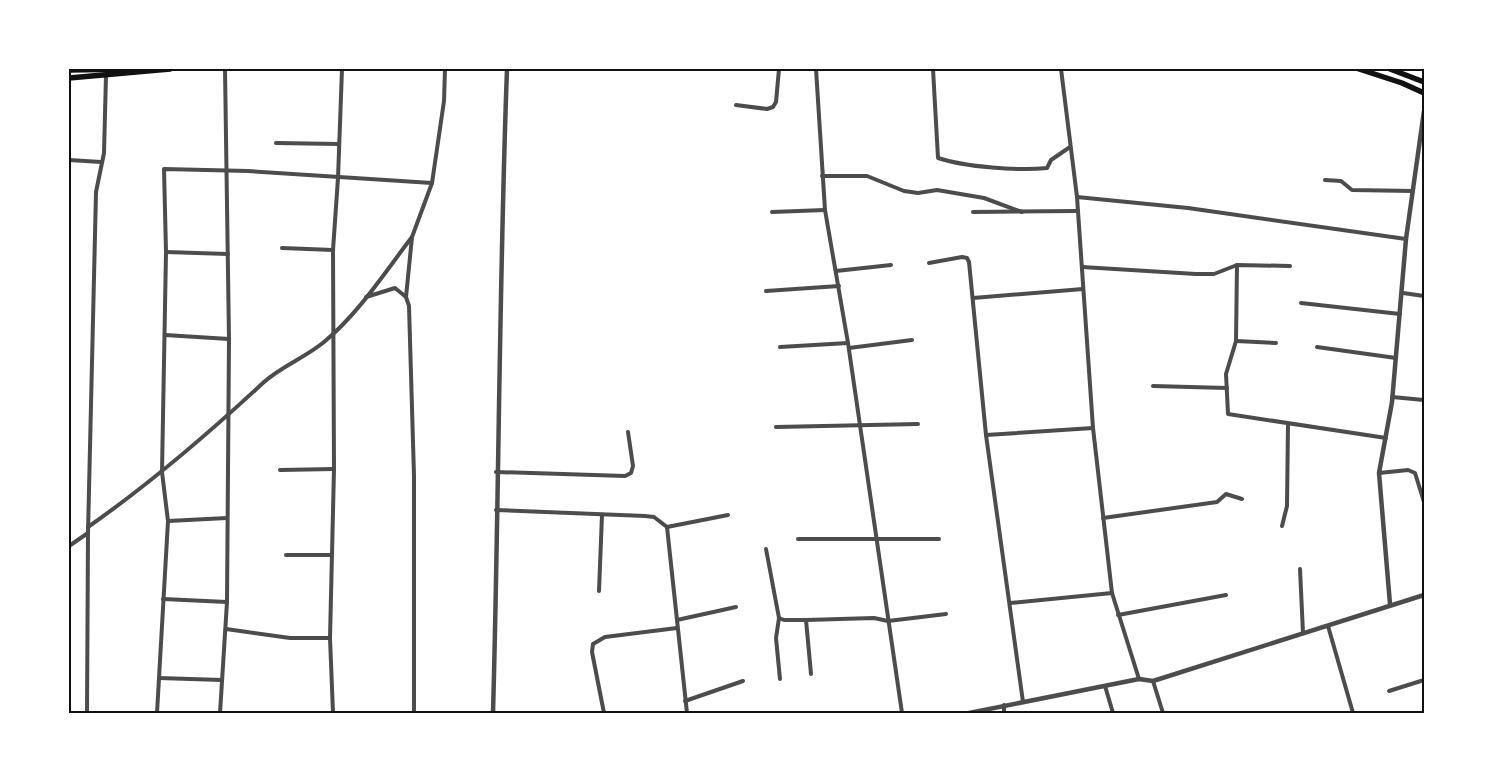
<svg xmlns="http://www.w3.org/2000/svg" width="1493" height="782" font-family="Manrope,sans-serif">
  <rect width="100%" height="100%" fill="#fff"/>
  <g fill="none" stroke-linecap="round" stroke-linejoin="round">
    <!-- minor -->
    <g stroke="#4c4c4c" stroke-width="4">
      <polyline points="816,69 825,210 848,343 902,713"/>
      <path d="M 933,69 L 938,158 C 965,167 1019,171 1047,168 L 1051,160 L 1070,147"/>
      <polyline points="1061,69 1077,197 1093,428 1112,593 1139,679"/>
      <polyline points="736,105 767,109 773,107 776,102 779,69"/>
      <polyline points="276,143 339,144"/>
      <polyline points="69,160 101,162"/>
      <polyline points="822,176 867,176 904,191 918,193 937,190 984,198 1022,212"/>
      <polyline points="1325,180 1341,181 1352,190 1413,191"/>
      <polyline points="1077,197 1188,208 1406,239"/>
      <polyline points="772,212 825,210"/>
      <polyline points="973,212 1078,211"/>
      <polyline points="282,248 333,250"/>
      <polyline points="166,252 228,254"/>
      <polyline points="929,263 962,257 967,258 969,262 986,435 1023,702"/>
      <polyline points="1237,265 1236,341 1226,374 1228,414 1386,438"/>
      <polyline points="1082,267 1196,274 1214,274 1237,265 1290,266"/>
      <polyline points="836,271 891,265"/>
      <polyline points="766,291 839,286"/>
      <polyline points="1403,293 1424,296"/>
      <polyline points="366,297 395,288 406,297"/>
      <polyline points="973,298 1083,289"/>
      <polyline points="1301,303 1400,314"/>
      <polyline points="165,335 229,339"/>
      <polyline points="1236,341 1276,343"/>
      <polyline points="780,347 848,343"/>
      <polyline points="1317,347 1396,358"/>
      <polyline points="849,348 912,340"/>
      <polyline points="1153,386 1227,388"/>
      <polyline points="1392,397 1424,400"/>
      <polyline points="776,427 918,424"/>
      <polyline points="986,435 1093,428"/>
      <polyline points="280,470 334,469"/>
      <polyline points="496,472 625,476 631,473 633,466 628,432"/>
      <polyline points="1379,473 1408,470 1415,473 1424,502"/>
      <polyline points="496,510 645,516 654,517 667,527 687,713"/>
      <polyline points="1103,518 1217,502 1226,494 1242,499"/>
      <polyline points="168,521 227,518"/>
      <polyline points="1282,526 1287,506 1288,424"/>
      <path d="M 88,527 C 151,483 208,434 264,382 C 282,366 306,357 324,342 C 359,313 385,272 412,237"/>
      <polyline points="667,527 728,515"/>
      <polyline points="798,539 939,539"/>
      <polyline points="69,546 88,533"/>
      <polyline points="766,549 779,618 784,620 806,620"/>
      <polyline points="286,555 330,555"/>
      <polyline points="1300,569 1303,633"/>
      <polyline points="599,591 602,515"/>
      <polyline points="163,599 227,602"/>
      <polyline points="1010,603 1112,593"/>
      <polyline points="1118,615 1226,595"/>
      <polyline points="779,618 776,638 780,679"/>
      <polyline points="677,620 736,607"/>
      <polyline points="1328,626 1353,713"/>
      <polyline points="226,629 290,638 330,638"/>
      <polyline points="811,674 806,620 874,618 888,621 946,614"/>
      <polyline points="159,678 222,680"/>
      <polyline points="1153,681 1163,713"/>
      <polyline points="1105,686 1113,713"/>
      <polyline points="1389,691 1424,680"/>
      <polyline points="685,701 743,681"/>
      <polyline points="1004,705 1004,713"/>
      <polyline points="87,713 88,533 96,192 104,153 106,75"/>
      <polyline points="157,713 168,521 162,472 166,252 164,169 248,171 432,183"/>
      <polyline points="220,713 227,602 229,339 225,69"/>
      <polyline points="333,713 330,638 334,469 333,250 338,178 342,69"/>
      <polyline points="414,713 414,476 409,306 406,297 412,237 432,183 444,101 445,69"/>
      <polyline points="604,713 592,652 593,644 605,637 677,628"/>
    </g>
    <!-- tertiary -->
    <g stroke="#4c4c4c" stroke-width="4.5">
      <polyline points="1390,604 1379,473 1392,402 1406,239 1424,111"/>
      <path d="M 493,713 C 499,498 499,284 507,69"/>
      <polyline points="969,713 1139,679 1153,681 1424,595"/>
    </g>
    <!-- primary -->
    <polyline stroke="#111" stroke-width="5.5" points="69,78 170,69"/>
    <!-- trunk -->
    <g stroke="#111" stroke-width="5.5">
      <polyline points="1359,69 1402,83 1424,93"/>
      <polyline points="1390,69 1424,82"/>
      <polyline points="69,70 134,69"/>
    </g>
  </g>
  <!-- border -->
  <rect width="1493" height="782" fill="none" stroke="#ffffff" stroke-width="140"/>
  <rect x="70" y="70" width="1353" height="642" fill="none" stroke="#111" stroke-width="2"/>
</svg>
